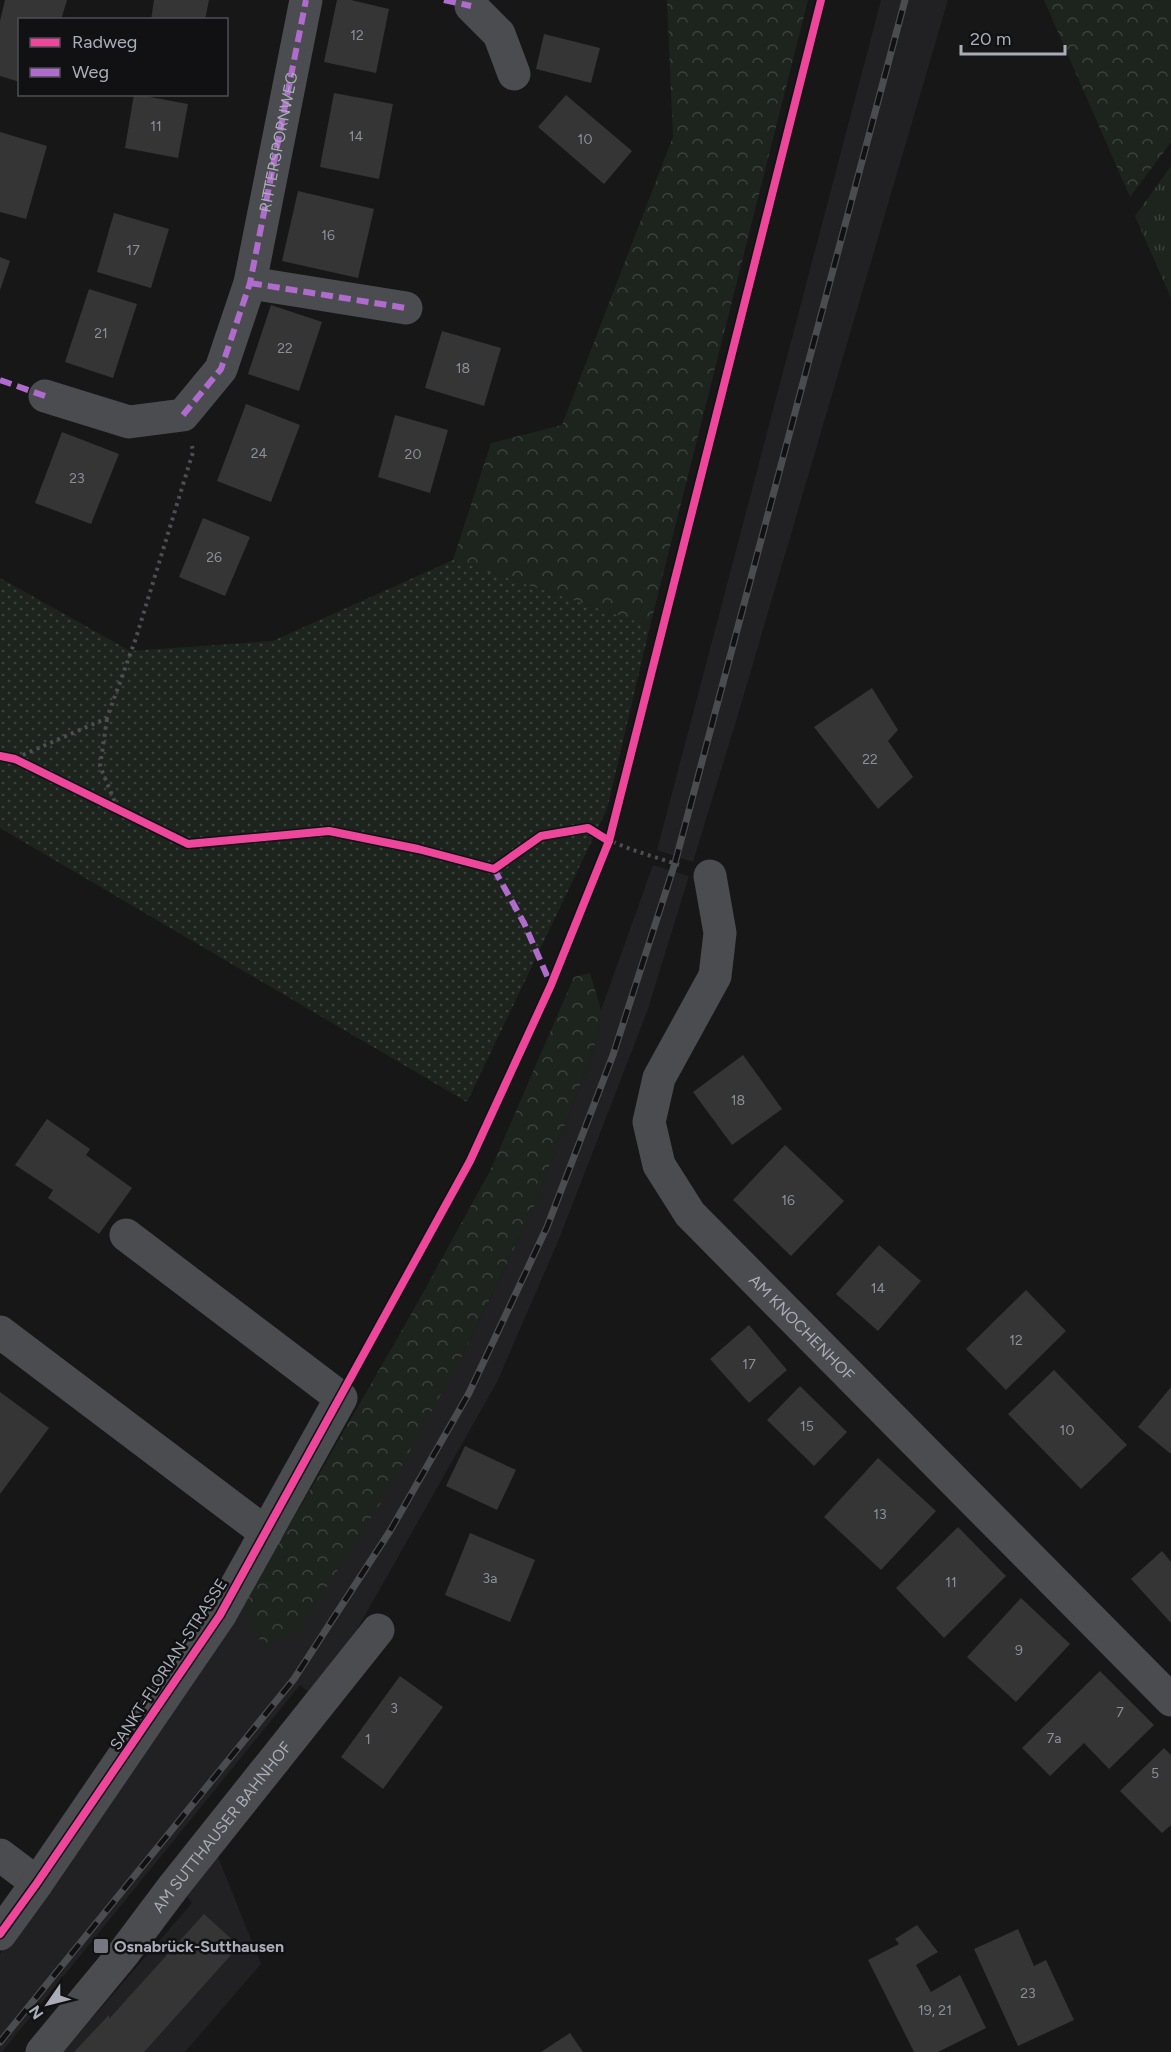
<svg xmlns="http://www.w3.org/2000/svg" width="1171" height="2052" font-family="Figtree,sans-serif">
  <defs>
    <pattern id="grass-tufts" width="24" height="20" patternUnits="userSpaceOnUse" patternTransform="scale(1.5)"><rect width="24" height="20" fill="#1d241e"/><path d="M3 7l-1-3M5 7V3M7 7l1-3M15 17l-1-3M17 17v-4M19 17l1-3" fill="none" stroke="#3b413d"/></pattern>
    <pattern id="forest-crowns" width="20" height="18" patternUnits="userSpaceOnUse" patternTransform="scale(1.5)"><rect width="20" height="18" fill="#1d241e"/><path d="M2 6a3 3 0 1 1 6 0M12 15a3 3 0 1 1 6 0" fill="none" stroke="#3b413d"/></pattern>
    <pattern id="park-dots" width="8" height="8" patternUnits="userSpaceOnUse" patternTransform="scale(1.5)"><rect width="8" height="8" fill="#1d241e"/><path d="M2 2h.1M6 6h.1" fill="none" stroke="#3b413d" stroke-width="1.8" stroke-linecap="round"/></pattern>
  </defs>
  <rect width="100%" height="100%" fill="#171717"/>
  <!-- built -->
  <g fill="#212123">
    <polygon points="881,0 948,0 737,718 693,862 657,850"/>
    <polygon points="653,865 689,876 647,1012 559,1239 497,1382 338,1663 312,1695 300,1685 2,2052 0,2052 0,1954 243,1606 462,1356 532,1212 595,1045 601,1010"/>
    <polygon points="216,1852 261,1964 185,2052 63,2052 192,1903 184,1892"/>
  </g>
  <!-- grass -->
  <polygon fill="url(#grass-tufts)" points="1171,166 1171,298 1135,216"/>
  <!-- forest -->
  <g fill="url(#forest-crowns)">
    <polygon points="667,0 808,0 650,626 453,560 491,443 562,425 673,137"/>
    <polygon points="1044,0 1171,0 1171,142 1130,197"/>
    <polygon points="590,973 601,1010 595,1045 532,1212 462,1356 385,1496 298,1632 262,1644 243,1606 413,1311 490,1171 574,977"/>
  </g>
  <!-- park -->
  <polygon fill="url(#park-dots)" points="453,560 650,626 607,809 467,1102 0,828 0,578 130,651 273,641"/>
  <!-- building -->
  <g fill="#353536">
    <polygon points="5,0 67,0 61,20 20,20 20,82 0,76 0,21"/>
    <polygon points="154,0 209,0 205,20 151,20"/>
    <polygon points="337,0 351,0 389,9 376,73 324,62"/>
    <polygon points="544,34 600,48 591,83 536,69"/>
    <polygon points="334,93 393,104 379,179 320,167"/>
    <polygon points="134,94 188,104 178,158 125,148"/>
    <polygon points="566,95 632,151 604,184 538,127"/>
    <polygon points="0,132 47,146 26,219 0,212"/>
    <polygon points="298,191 374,209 358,278 282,261"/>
    <polygon points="114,213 169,229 151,288 97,272"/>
    <polygon points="0,257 10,261 0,290"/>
    <polygon points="89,289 137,304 113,378 65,362"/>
    <polygon points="271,305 322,322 299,391 248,374"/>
    <polygon points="442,331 501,348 484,406 425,388"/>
    <polygon points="246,404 300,425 271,502 217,481"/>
    <polygon points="395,415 448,430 430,493 378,477"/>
    <polygon points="62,432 119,454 91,524 35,503"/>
    <polygon points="203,518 250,537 225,596 179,577"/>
    <polygon points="872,688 898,730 888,741 913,777 878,809 814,727"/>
    <polygon points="743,1055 782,1109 732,1145 693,1092"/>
    <polygon points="47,1119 90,1149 86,1155 132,1188 99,1234 48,1198 53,1190 15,1165"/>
    <polygon points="785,1145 844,1201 791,1256 733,1200"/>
    <polygon points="879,1245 921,1281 878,1331 836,1294"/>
    <polygon points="1026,1290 1066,1331 1006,1390 966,1349"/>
    <polygon points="749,1325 787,1370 749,1403 710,1359"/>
    <polygon points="1054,1370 1127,1445 1081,1489 1008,1414"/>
    <polygon points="800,1386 847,1432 814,1466 767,1420"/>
    <polygon points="1171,1387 1171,1454 1138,1427"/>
    <polygon points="0,1392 49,1428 0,1494"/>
    <polygon points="465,1446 516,1470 497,1510 446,1486"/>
    <polygon points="878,1458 936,1511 881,1570 824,1517"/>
    <polygon points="958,1527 1006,1576 944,1638 896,1588"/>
    <polygon points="470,1533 535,1560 510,1622 445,1595"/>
    <polygon points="1162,1551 1171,1562 1171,1623 1131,1579"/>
    <polygon points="1021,1598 1070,1644 1016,1702 967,1657"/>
    <polygon points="1100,1671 1154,1725 1109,1769 1084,1743 1050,1776 1022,1748"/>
    <polygon points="400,1676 443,1707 383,1789 341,1757"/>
    <polygon points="1164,1748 1171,1755 1171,1825 1162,1833 1120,1791"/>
    <polygon points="204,1914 239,1946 144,2052 74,2052 109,2015 109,2019"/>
    <polygon points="917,1925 938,1952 916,1965 931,1992 960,1975 986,2028 938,2052 914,2052 868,1960 899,1944 895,1939"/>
    <polygon points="1018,1929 1034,1966 1046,1960 1074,2020 1018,2046 974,1949"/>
    <polygon points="570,2033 583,2052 541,2052"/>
  </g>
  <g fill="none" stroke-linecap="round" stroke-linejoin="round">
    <!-- path -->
    <g stroke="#4d4e52" stroke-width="4" stroke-dasharray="3 4.5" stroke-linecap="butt">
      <polyline points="107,719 100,766 117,807"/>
      <path d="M 0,756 L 15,759 L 188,844 L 329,831 L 418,849 L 494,869 L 541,836 L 588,828 C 619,848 644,853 679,865"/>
      <polyline points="16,758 107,718 136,638 193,452 192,446"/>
    </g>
    <!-- minor -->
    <g stroke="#4b4c50" stroke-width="33">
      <polyline points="471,0 471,6 499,34 514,74"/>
      <polyline points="250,283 406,308"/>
      <polyline points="45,396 129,422 183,415 221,369 250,283 306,0"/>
      <path id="s1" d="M 710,876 L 720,933 L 715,976 L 659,1078 L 649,1122 L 659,1165 L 690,1214 L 1171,1700"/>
      <polyline points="0,1332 266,1533"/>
      <polyline points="0,1855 37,1883"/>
      <polyline points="0,1934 37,1883 220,1615 341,1398 126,1235"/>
      <path id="s2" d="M 42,2052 L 123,1954 L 174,1886 L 378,1630"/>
    </g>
    <defs>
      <polyline id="rail" points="0,2042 294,1679 390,1531 469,1393 547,1227 613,1055 675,863 905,0"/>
    </defs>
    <!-- rail casing -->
    <use href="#rail" stroke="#4b4c4f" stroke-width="7"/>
    <!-- rail -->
    <use href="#rail" stroke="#111113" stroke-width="4.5" stroke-dasharray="14" stroke-linecap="butt"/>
    <!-- quiet -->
    <g stroke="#b06ccc" stroke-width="6" stroke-dasharray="12 6" stroke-linecap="butt">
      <polyline points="444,0 471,6"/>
      <polyline points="250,283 406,308"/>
      <polyline points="0,380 45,396"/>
      <path id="s3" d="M 183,415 L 221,369 L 250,283 L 306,0"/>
      <polyline points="494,869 524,923 551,985"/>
    </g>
    <defs>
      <g id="cycleway">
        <polyline points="0,756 15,759 188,844 329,831 418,849 494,869 541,836 588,828 609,841"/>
        <polyline points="0,1934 37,1883 220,1615 470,1161 551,985 609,841 821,0"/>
      </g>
    </defs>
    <!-- cycleway casing -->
    <use href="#cycleway" stroke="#111113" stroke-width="11"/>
    <!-- cycleway -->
    <use href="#cycleway" stroke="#ed469a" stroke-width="8"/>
  </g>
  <!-- markers -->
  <rect fill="#757880" stroke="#111113" stroke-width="2" x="93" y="1938" width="16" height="16" rx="3"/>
  <g text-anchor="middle" stroke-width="5" stroke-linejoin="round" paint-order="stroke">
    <!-- number labels -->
    <g font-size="14" fill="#8b8f98">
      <text x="357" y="40">12</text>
      <text x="156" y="131">11</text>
      <text x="356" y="141">14</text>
      <text x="585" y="144">10</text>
      <text x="328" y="240">16</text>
      <text x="133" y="255">17</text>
      <text x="101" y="338">21</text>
      <text x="285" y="353">22</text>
      <text x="463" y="373">18</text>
      <text x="259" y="458">24</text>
      <text x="413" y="459">20</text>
      <text x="77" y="483">23</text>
      <text x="214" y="562">26</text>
      <text x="870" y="764">22</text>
      <text x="738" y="1105">18</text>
      <text x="788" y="1205">16</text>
      <text x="878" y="1293">14</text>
      <text x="1016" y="1345">12</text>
      <text x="749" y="1369">17</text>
      <text x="807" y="1431">15</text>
      <text x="1067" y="1435">10</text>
      <text x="880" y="1519">13</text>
      <text x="490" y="1583">3a</text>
      <text x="951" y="1587">11</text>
      <text x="1019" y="1655">9</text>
      <text x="394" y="1713">3</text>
      <text x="1120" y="1717">7</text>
      <text x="1054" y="1743">7a</text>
      <text x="368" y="1744">1</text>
      <text x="1155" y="1778">5</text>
      <text x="1028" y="1998">23</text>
      <text x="935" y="2015">19, 21</text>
    </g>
    <!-- street labels -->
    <g font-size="16" fill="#a8adb8" stroke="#111113">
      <text dy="6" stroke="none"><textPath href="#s3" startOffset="294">RITTERSPORNWEG</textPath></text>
      <text dy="6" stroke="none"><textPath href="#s1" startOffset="524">AM KNOCHENHOF</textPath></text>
      <text transform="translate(168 1664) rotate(-57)" y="6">SANKT-FLORIAN-STRASSE</text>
      <text dy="6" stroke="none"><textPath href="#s2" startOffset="288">AM SUTTHAUSER BAHNHOF</textPath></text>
    </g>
    <!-- poi labels -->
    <g font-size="16" font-weight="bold" fill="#a8adb8" stroke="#111113" text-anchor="start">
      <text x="114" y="1952">Osnabrück-Sutthausen</text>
    </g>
  </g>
  <!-- legend -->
  <rect x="18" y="18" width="210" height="78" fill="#111113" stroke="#4d4f55" stroke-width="1.5"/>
  <rect x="30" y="38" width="30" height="9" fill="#ed469a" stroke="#4d4f55" stroke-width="1.5"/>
  <text x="72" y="48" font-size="18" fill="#a8adb8">Radweg</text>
  <rect x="30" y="68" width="30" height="9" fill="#b06ccc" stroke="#4d4f55" stroke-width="1.5"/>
  <text x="72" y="78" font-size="18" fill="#a8adb8">Weg</text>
  <!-- north arrow -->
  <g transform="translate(48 2004) rotate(235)" stroke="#111113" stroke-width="4.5" paint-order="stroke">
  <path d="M0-4.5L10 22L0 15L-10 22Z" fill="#a8adb8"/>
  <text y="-9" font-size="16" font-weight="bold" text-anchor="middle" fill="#a8adb8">N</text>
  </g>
  <!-- scale -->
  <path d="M961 45v9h104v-9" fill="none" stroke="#a8adb8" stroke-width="3"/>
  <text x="970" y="45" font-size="18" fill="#a8adb8" stroke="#111113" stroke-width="4.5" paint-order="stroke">20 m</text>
</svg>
